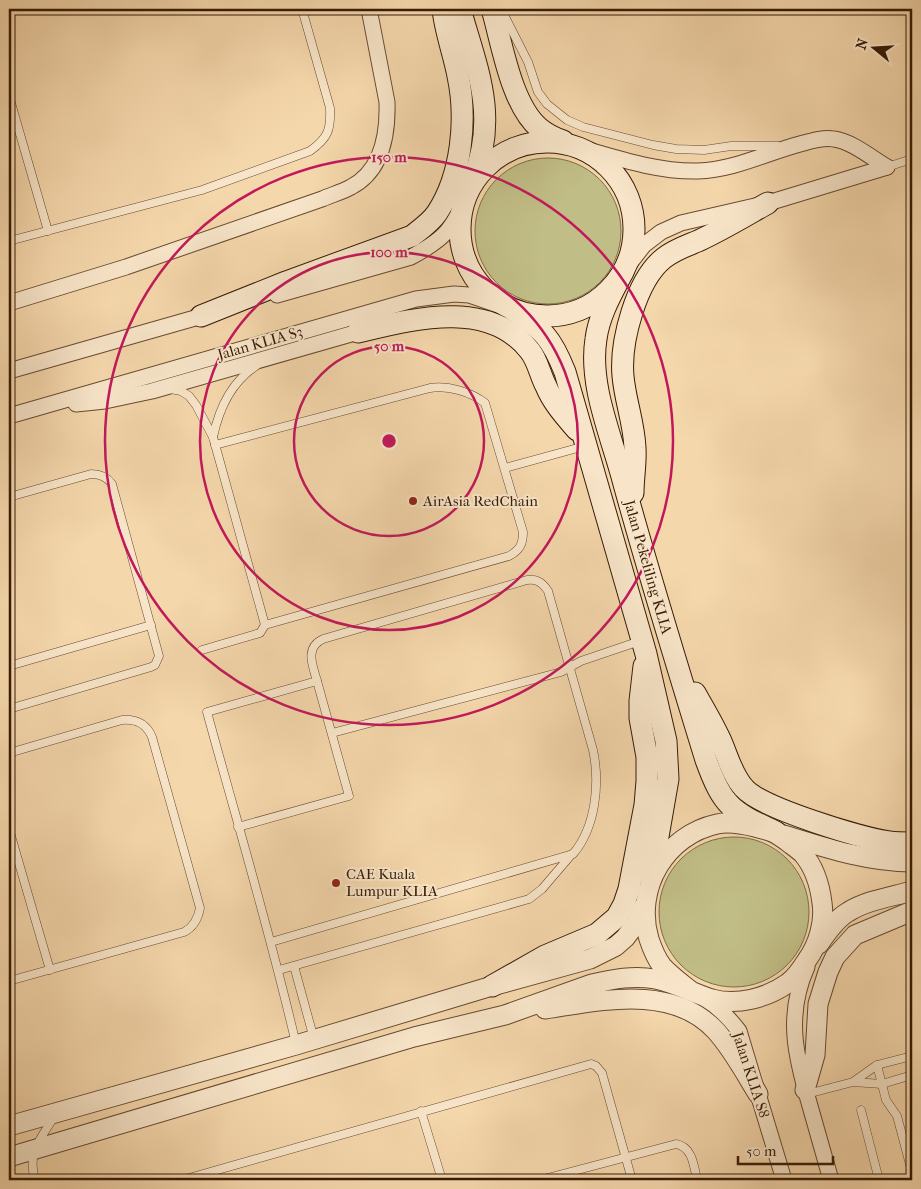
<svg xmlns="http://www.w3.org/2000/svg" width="921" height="1189" font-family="'IM FELL French Canon',serif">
  <rect width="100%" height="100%" fill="#f5d7ac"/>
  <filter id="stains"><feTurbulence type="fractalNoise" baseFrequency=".004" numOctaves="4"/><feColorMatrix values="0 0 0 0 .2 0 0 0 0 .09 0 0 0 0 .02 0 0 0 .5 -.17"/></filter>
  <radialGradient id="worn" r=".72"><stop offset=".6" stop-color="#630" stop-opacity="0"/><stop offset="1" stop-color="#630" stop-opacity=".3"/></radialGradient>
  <!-- green -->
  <g fill="#c1bd86" stroke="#7c6c46">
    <circle cx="548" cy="231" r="73"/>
    <circle cx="734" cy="912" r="75"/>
  </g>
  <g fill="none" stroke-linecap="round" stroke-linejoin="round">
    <defs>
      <g id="service">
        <polyline points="501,9 528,62 538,92 547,104 567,120 583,127 653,145 676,149 704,150 731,146 778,146"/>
        <polyline points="9,96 48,231"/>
        <polyline points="887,167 912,159"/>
        <path d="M 9,241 L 202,190 L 310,151 C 328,138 331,130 330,108 L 302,9"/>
        <polyline points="171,389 181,391 189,396 196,405 213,437 265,625"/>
        <path d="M 213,437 C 219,409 231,382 256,366"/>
        <polyline points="505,468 585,446"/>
        <path d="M 9,497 L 91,474 C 100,474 107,477 112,484 L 159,656 L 155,665 L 151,667 L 9,709"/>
        <path d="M 202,650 L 260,633 L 265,625 L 509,556 C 520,550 523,544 523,532 L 485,403 C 471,392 448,385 430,388 L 215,445"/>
        <polyline points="9,666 151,625"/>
        <polyline points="332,733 561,672 581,661 640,641"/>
        <path d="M 9,753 L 122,720 C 136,719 146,723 152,737 L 200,908 C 198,919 194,927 184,932 L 9,981"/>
        <path d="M 238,827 L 349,796 L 317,681 L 207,712 C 237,822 270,932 296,1044"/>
        <polyline points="9,829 50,970"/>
        <path d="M 271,942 L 573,854 C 596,827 600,783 593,750 L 548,591 C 542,582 537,579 527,580 L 323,639 C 304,648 313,666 317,681"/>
        <polyline points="294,966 314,1039"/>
        <polyline points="279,970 529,899 542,889 572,854"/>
        <polyline points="877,1065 886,1100 897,1116 912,1172"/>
        <polyline points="853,1082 877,1065 912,1056"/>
        <polyline points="807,1094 853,1082 882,1084 912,1075"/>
        <polyline points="861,1110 879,1180"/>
        <polyline points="421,1111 442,1180"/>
        <path d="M 35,1180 C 27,1152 40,1140 54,1117"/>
        <polyline points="182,1180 591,1064 596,1066 602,1073 632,1180"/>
        <path d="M 540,1180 L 676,1144 C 693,1147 694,1167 697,1180"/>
      </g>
      <g id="minor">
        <path d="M 575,146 C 614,157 656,172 698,171 C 734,170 766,153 800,144 C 811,141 823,137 834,139 C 851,141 872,158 887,167"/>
        <polyline points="623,272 644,245 661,232 681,223 768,203 887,167"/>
        <path d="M 277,295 L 411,257 C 448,237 452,229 469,191"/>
        <path d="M 9,303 L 126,267 L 322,199 C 331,195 342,192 351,187 C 382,171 388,134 387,102 L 369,9"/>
        <polyline points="9,371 209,314"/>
        <polyline points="76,404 105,401 152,391 358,332"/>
        <polyline points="9,416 416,299 454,294 469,295 513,310"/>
        <path d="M 807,967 C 785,1016 796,1058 810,1106 C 817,1131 824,1156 831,1180"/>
        <path d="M 705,999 C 719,1007 729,1018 739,1031 L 784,1180"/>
      </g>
      <g id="tertiary">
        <path d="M 784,835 C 826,848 868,862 912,862"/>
        <path d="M 819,944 C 827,932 836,919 848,912 C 867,900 891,897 912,891"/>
        <path d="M 545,1009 C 600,1001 672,983 716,1031 C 733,1050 745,1073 758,1094"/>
        <polyline points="805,1090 815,1055 818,1004 828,972 835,957 855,935 912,911"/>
        <polyline points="9,1126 296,1045 492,986 590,959 616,946 625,938 635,925 644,906"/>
        <path d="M 9,1157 L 414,1037 L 505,1015 L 592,984 C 613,979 634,975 655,979 C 675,983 693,993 712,999 C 737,1006 767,998 788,983 C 796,977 802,968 807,960 C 818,945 825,922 822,903 C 820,886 814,867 803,854 C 799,850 793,846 788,842 C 775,832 771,831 755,827 C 743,824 730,821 717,824 C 666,835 634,888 649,939 C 652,948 656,958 662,966 C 670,975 681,983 691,991"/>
      </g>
      <g id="secondary">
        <path d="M 460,9 C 477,69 498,115 474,177"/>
        <path d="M 492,9 C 502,43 511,104 539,128 C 546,134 554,138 563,141"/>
        <circle cx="547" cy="229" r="87"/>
        <path d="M 623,272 C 612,293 599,315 596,339 C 589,383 609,430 621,473 C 647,569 677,665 706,760 C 723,807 732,812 776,832"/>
        <path d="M 513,310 C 544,331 551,337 565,372 L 646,654 L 666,741 L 668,779 L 651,877"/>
        <path d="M 201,316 L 286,282 L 412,236 C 421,229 431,222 437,213 C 462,175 467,119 458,76 C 454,54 445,31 443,9"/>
        <path d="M 358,332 C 413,319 489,298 530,351 C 538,361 540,375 546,386 C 553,403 565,416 577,430"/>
        <path d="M 633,493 C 633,478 636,463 635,448 C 634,423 625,400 623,376 C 620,342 636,280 664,258 C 674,250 686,246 698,241 C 722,230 745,216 768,203"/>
        <path d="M 695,693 C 703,707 712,722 719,737 C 727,753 731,774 744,788 C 761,808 861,838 889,842 C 897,843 905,843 912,843"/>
        <polyline points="492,986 545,956 597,934 617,917 624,904 629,889 645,805 647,781 647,757 640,718 640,701 644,666"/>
      </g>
    </defs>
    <!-- service casing -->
    <use href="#service" stroke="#664a30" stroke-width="9"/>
    <!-- minor casing -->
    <use href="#minor" stroke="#664a30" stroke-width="17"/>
    <!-- tertiary casing -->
    <use href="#tertiary" stroke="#664a30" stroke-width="21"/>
    <!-- secondary casing -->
    <use href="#secondary" stroke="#361b06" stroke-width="23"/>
    <!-- service -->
    <use href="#service" stroke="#f8e5c9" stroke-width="8"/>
    <!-- minor -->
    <use href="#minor" stroke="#f8e5c9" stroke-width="15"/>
    <!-- tertiary -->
    <use href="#tertiary" stroke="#f8e5c9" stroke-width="19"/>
    <!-- secondary -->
    <use href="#secondary" stroke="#f8e5c9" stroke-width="21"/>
  </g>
  <!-- distance rings -->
  <g fill="none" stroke="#c2185b" stroke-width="2.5">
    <circle cx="389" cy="441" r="95"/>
    <circle cx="389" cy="441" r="189"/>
    <circle cx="389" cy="441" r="284"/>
  </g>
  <!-- markers -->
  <g fill="#8f2418" stroke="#f8e5c9" stroke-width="2">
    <circle cx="413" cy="501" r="5"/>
    <circle cx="336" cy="883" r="5"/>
  </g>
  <g text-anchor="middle" stroke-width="4" stroke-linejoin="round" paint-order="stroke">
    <!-- street labels -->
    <g font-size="15" fill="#361b06" stroke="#f8e5c9">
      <text transform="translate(260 343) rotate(-16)" y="5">Jalan KLIA S3</text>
      <text transform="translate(648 567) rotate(74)" y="5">Jalan Pekeliling KLIA</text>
      <text transform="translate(751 1075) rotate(72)" y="5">Jalan KLIA S8</text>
    </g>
    <!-- poi labels -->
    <g font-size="15" fill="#361b06" stroke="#f8e5c9" text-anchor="start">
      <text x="423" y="506">AirAsia RedChain</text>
      <text x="346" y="879">CAE Kuala<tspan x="346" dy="17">Lumpur KLIA</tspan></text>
    </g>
  </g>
  <circle cx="389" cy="441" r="8" fill="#c2185b" stroke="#f8e5c9" stroke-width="2.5"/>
  <g font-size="15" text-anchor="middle" font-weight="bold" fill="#c2185b" stroke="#f8e5c9" stroke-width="4" stroke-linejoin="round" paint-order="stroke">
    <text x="389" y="162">150 m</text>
    <text x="389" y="257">100 m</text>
    <text x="389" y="351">50 m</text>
  </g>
  <!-- margin -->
  <rect width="921" height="1189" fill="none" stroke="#f5d7ac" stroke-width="30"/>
  <rect x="10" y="10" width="901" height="1169" fill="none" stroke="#361b06" stroke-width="2.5"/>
  <rect x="15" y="15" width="891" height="1159" fill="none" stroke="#361b06"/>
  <!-- north arrow -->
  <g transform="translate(874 48) rotate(288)" stroke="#f8e5c9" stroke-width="4" paint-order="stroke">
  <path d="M0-4L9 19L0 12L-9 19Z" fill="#361b06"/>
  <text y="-8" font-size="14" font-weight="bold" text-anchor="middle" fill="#361b06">N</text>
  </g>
  <!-- scale -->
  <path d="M738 1156v8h95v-8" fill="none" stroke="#361b06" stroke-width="2.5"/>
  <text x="746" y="1156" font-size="15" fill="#361b06" stroke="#f8e5c9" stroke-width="4" paint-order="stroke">50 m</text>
  <rect width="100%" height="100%" filter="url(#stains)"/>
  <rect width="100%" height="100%" fill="url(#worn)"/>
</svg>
